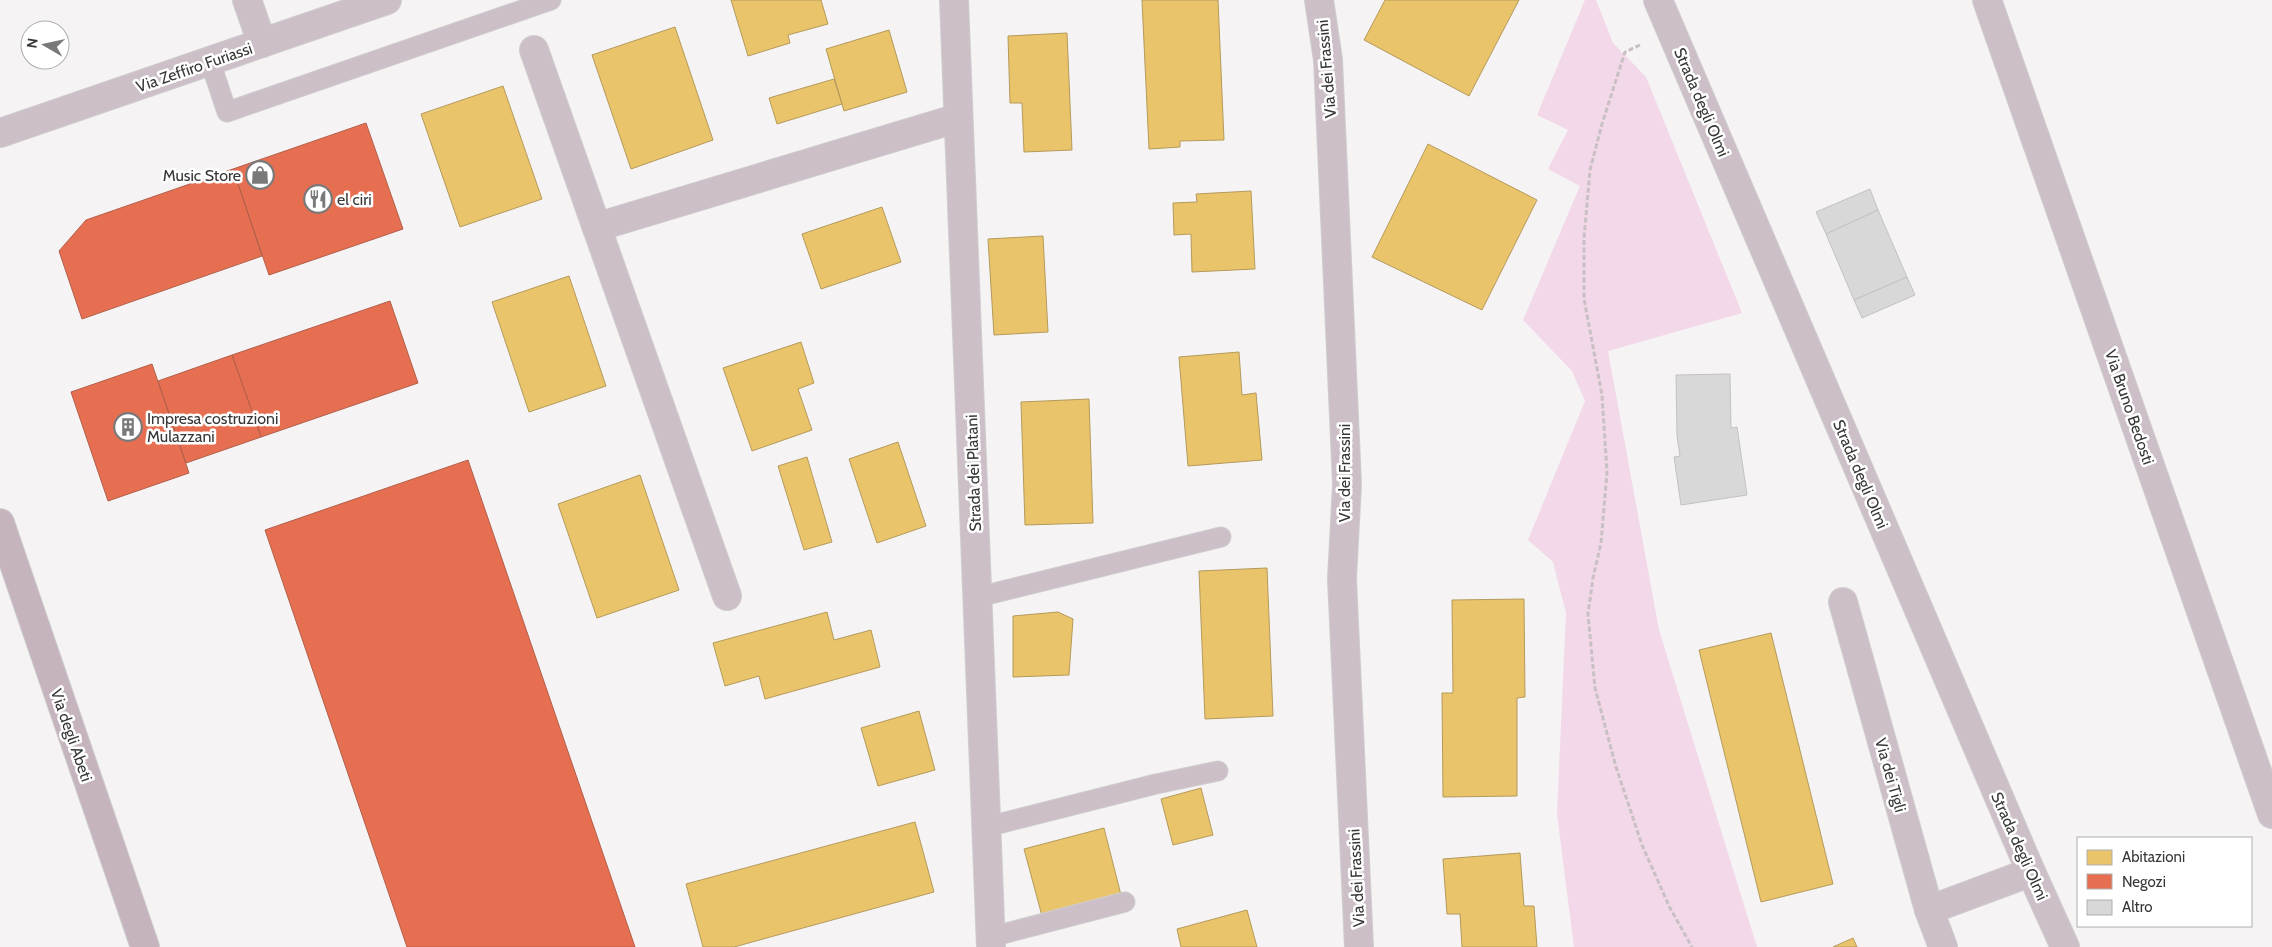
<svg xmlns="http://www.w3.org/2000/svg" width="2272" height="947" font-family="Cabin,sans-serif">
  <rect width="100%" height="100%" fill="#f5f3f4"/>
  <!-- green -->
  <polygon fill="#f2d8e8" points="1585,0 1596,0 1613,43 1646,77 1742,313 1608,351 1659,630 1757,947 1574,947 1557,814 1566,613 1553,562 1528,540 1585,401 1572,371 1523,320 1580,186 1548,169 1568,130 1537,115"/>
  <!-- homes -->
  <g fill="#e9c46a" stroke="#b49a5b">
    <polygon points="731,0 821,0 828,24 788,35 790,43 748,56"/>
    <polygon points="1142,0 1218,0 1224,140 1180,141 1180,147 1149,149"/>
    <polygon points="1385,0 1519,0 1469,96 1364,40"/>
    <polygon points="675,27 713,140 631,169 592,55"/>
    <polygon points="889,30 907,92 844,111 826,49"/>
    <polygon points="1067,33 1072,150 1024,152 1022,103 1010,103 1008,36"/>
    <polygon points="834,79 842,104 777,124 769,98"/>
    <polygon points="503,86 542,199 460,227 421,114"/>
    <polygon points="1428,144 1537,200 1482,310 1372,257"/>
    <polygon points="1251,191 1255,269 1192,272 1191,234 1174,235 1173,203 1197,202 1196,194"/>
    <polygon points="882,207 901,262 821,289 802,234"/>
    <polygon points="1043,236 1048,332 994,335 988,239"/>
    <polygon points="569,276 606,386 529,412 492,302"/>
    <polygon points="801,342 814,383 798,389 812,430 752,451 723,368"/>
    <polygon points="1239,352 1242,395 1256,393 1262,460 1188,466 1179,357"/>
    <polygon points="1089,399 1093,523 1025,525 1021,402"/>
    <polygon points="898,442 926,526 877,543 849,459"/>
    <polygon points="807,457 832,542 804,550 778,466"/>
    <polygon points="640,475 679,590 597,618 558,504"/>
    <polygon points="1267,568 1273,716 1205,719 1199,571"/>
    <polygon points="1524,599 1525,697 1517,698 1517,796 1443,797 1442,693 1453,693 1452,600"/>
    <polygon points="827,612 834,640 871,630 880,667 765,699 759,676 725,686 713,643"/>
    <polygon points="1058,612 1073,619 1069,675 1013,677 1013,616"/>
    <polygon points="1771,633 1833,884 1761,902 1699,650"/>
    <polygon points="919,711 935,770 878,786 861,728"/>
    <polygon points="1201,788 1213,835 1173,845 1161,799"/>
    <polygon points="915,822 934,892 734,947 703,947 686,884"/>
    <polygon points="1104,828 1121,895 1042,916 1024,849"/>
    <polygon points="1520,853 1524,906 1534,906 1537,947 1462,947 1460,914 1447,914 1443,859"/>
    <polygon points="1247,910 1257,947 1181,947 1177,929"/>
    <polygon points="1853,938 1857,947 1833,947"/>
  </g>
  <!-- shops -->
  <g fill="#e76f51" stroke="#b25e4a">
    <polygon points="366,123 403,229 269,275 233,169"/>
    <polygon points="233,169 262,256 82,319 59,251 86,220"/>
    <polygon points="390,301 418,383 261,437 232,355"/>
    <polygon points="232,355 261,437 186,463 158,381"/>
    <polygon points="152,364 189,473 108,501 71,392"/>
    <polygon points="468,460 635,947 407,947 265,530"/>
  </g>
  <!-- building -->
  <g fill="#d9d8d8" stroke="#c3c2c2">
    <polygon points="1870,189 1878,210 1826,234 1816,212"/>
    <polygon points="1878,210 1907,277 1854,300 1826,234"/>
    <polygon points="1907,277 1915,295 1862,318 1854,300"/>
    <polygon points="1730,374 1731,428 1737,427 1747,495 1681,505 1674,457 1680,456 1677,436 1676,375"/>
  </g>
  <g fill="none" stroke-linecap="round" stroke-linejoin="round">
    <defs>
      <g id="lane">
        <polyline points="210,61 227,112 551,0"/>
        <polyline points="978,597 1221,537"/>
        <polyline points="986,827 1156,784 1218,771"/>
        <polyline points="991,937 1125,902"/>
      </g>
      <g id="street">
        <polyline points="247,0 262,43"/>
        <polyline points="954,0 991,947"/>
        <polyline points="1319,0 1328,60 1347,484 1342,579 1359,947"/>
        <polyline points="1658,0 2031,872 2065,947"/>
        <polyline points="1987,0 2272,814"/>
        <polyline points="534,50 727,596"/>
        <polyline points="0,133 387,0"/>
        <polyline points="597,227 958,118"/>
        <polyline points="1843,602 1929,910 1943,947"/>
        <polyline points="1929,910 2031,872"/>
      </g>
      <polyline id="secondary" points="0,523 145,947"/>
    </defs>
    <!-- lane casing -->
    <use href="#lane" stroke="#cfcdce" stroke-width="21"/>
    <!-- street casing -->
    <use href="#street" stroke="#cfcdce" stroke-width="30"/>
    <!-- secondary casing -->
    <use href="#secondary" stroke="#cfcdce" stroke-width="30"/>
    <!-- path -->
    <polyline stroke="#c9c0c5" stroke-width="3" stroke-dasharray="5 2.5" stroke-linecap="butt" points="1640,45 1625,52 1602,124 1590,170 1584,238 1584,299 1602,395 1607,472 1601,543 1593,578 1588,614 1595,688 1616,767 1642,845 1670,908 1692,947"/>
    <!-- lane -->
    <use href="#lane" stroke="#cdbfc8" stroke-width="19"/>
    <!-- street -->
    <use href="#street" stroke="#cdbfc8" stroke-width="28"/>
    <!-- secondary -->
    <use href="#secondary" stroke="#c5b4be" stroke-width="28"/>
  </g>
  <!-- icons -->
  <defs>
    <symbol id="shop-ring" viewBox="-11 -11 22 22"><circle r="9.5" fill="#fff" stroke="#7a797a" stroke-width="1.5"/><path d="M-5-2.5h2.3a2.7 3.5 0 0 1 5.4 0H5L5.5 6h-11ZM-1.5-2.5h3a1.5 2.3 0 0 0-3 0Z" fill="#7a797a"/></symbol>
    <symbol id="restaurant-ring" viewBox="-11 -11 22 22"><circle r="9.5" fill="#fff" stroke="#7a797a" stroke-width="1.5"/><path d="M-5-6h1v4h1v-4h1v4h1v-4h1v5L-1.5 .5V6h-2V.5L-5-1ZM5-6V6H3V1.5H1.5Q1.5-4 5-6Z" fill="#7a797a"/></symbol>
    <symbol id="building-ring" viewBox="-11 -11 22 22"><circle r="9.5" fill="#fff" stroke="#7a797a" stroke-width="1.5"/><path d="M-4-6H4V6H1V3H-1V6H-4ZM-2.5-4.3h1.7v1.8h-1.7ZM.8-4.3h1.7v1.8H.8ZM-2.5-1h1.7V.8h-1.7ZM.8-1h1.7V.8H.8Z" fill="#7a797a"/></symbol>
  </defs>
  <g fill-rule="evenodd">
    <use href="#shop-ring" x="244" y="159" width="32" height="32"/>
    <use href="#restaurant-ring" x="302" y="183" width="32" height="32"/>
    <use href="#building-ring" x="112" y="411" width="32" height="32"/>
  </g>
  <g text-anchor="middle" stroke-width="5" stroke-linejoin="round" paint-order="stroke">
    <!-- street labels -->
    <g font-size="16" fill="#383738" stroke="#fff">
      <text transform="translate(194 67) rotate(-19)" y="6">Via Zeffiro Furiassi</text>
      <text transform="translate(1326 69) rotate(-95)" y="6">Via dei Frassini</text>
      <text transform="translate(1702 102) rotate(67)" y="6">Strada degli Olmi</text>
      <text transform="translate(2130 407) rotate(71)" y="6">Via Bruno Bedosti</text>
      <text transform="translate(973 473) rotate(-92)" y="6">Strada dei Platani</text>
      <text transform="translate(1344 473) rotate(-90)" y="6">Via dei Frassini</text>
      <text transform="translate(1861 474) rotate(67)" y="6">Strada degli Olmi</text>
      <text transform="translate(72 735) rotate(71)" y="6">Via degli Abeti</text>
      <text transform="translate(1891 775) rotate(74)" y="6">Via dei Tigli</text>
      <text transform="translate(2020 846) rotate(66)" y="6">Strada degli Olmi</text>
      <text transform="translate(1356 878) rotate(-93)" y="6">Via dei Frassini</text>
    </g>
    <!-- poi labels -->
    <g font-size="16" fill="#383738" stroke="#fff" text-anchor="start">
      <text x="241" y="181" text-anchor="end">Music Store</text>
      <text x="337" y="205">el ciri</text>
      <text x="147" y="424">Impresa costruzioni<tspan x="147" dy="18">Mulazzani</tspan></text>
    </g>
  </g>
  <!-- legend -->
  <rect x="2077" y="837" width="175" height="90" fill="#ffffff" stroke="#afafaf"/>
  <rect x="2087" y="850" width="25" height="15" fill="#e9c46a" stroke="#afafaf"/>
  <text x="2122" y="862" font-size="15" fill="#383738">Abitazioni</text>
  <rect x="2087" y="874" width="25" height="15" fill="#e76f51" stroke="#afafaf"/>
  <text x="2122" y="887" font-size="15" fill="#383738">Negozi</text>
  <rect x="2087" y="900" width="25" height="15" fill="#d9d8d8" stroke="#afafaf"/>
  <text x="2122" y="912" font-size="15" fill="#383738">Altro</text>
  <!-- north arrow -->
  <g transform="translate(45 45) rotate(279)"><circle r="24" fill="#ffffff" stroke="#afafaf"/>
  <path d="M0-4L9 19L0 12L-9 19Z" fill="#7a797a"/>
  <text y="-8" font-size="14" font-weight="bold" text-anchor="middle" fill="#383738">N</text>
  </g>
</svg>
